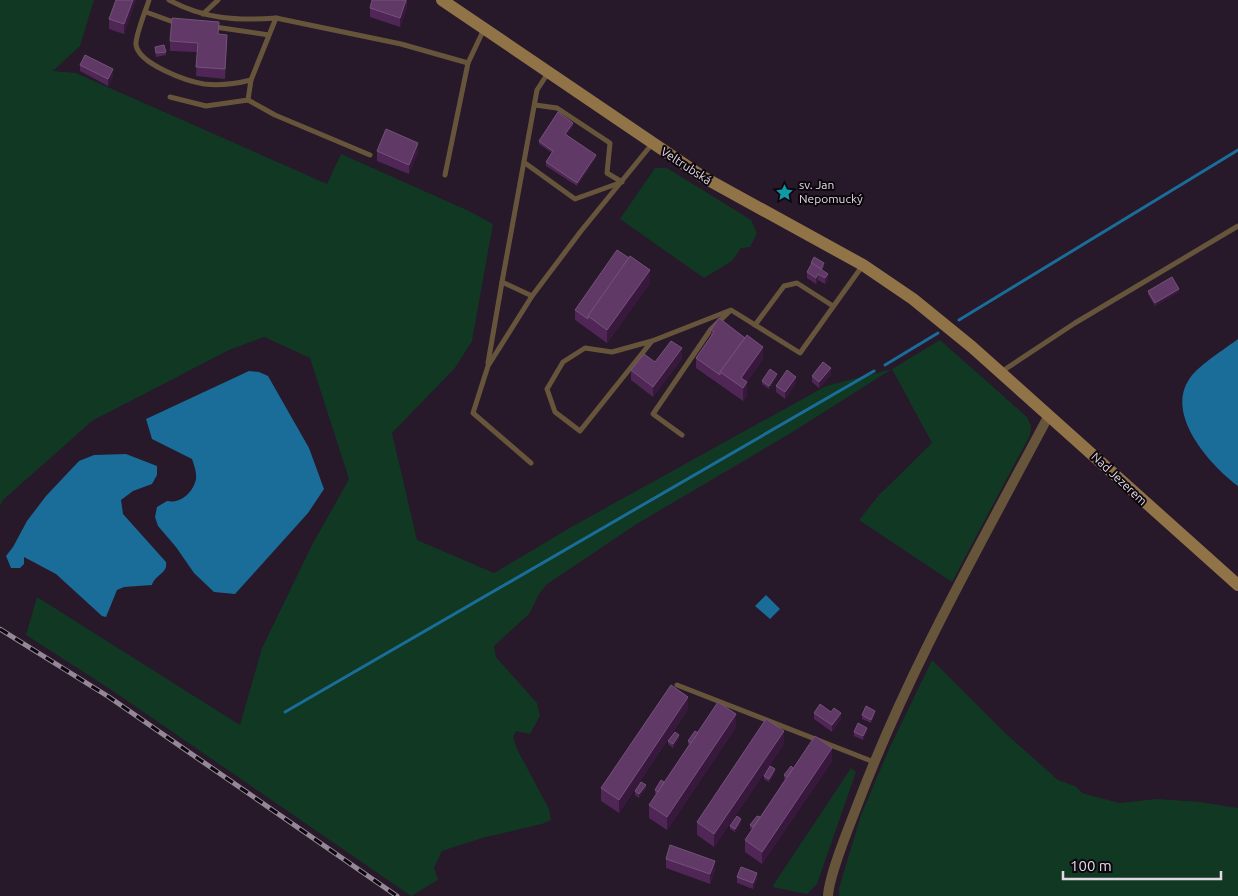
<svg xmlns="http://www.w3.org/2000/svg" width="1238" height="896" font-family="Ubuntu,sans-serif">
  <rect width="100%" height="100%" fill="#27182a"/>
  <!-- green -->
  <g fill="#103823">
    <polygon points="0,0 94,0 80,46 53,71 76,73 327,184 341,154 469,211 493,224 472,341 455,368 392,433 417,540 494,573 573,526 826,386 892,369 940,340 1027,417 1031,426 1030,435 952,582 859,520 879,495 932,443 892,369 791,433 635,525 546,585 539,594 529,614 494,646 496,657 537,703 540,716 530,734 516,731 513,737 517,749 549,809 551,820 542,824 482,838 442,851 434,868 438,880 411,896 113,691 26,635 37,597 240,725 262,648 313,543 349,479 310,358 264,337 229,350 92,421 3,500 0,506"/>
    <polygon points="655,168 667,168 751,220 757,233 750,247 741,248 732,261 704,278 620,219"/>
    <polygon points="932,660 1005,733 1058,780 1075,786 1082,793 1119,803 1157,799 1200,802 1238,808 1238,896 839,896 839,888 861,815 889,749"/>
    <polygon points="851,768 856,772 817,884 807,894 772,887"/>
  </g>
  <!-- water -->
  <g fill="#1a6d99">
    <path d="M 1238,339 L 1238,486 C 1210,465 1164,414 1190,378 C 1200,364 1225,349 1238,339 Z"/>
    <path d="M 249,371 L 259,372 L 268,376 L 309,448 L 324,489 L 308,513 L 235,594 L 214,592 L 194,573 L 176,547 L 158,526 L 155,517 L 157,507 L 167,501 C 180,504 193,493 196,479 C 197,473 194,465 192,459 L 152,439 L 146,419 Z"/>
    <path d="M 126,454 L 157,466 L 157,475 L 152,484 L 133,491 L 121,500 L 123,514 L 166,562 C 168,574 155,574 152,585 L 124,587 L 117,590 L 106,617 L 102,616 L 56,574 L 24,557 L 24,564 L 20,568 L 11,568 L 6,556 L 13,547 L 27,521 L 46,496 L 79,461 L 94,455 Z"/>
    <polygon points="766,595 780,609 770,619 755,606"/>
  </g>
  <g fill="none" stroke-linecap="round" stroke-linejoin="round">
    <!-- stream -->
    <g stroke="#1a6d99" stroke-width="3">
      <polyline points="959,320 1238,150"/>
      <polyline points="885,365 938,333"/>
      <polyline points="285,712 874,371"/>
    </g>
    <!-- lane -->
    <g stroke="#67553b" stroke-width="5">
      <path d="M 149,0 C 146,10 135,36 136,45 C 139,64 186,81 204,84 C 220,86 235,84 251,80"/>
      <path d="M 169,0 C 204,19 237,21 276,18"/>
      <polyline points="146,12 176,23"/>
      <polyline points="203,14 218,0"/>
      <polyline points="215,27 269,35"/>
      <polyline points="548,73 537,90 502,282 532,296 581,231 652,144"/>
      <polyline points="170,97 206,106 248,100 251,80 276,18 401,44 468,63"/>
      <polyline points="248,100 275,115 370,155"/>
      <polyline points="525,163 575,199 622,182 607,173 610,143 557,108 535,105"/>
      <polyline points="445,175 468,63 484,29"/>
      <polyline points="755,325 784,286 797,283 833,306"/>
      <polyline points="652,341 580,431 555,412 547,389 563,362 585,348 612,352 652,341 731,310 800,353 863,265"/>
      <polyline points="488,363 502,282"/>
      <polyline points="1001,372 1075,323 1238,226"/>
      <polyline points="682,435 653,414 711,329 729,312"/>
      <polyline points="531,463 473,413 488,366 532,296"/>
      <polyline points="677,685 874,762"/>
    </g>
    <!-- street -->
    <path stroke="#67553b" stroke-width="10" d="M 828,896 C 829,875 849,827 857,806 C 908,671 981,543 1049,415"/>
    <!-- secondary -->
    <polyline stroke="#917348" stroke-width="12" points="442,0 703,177 863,265 913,299 972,347 1238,585"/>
    <defs>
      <polyline id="rail" points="0,629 109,697 397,896"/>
    </defs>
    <!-- rail casing -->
    <use href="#rail" stroke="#948896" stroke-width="5"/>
    <!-- rail -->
    <use href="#rail" stroke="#0c060d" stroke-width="3" stroke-dasharray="9" stroke-linecap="butt"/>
  </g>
  <!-- wall -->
  <g fill="#502657">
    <polygon points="116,0 136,0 124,34 109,29 109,19"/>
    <polygon points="407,0 407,8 400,27 370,17 370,8"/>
    <polygon points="219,34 227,44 225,79 196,76 197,52 170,51 170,41"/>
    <polygon points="155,47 166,52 166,55 156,57"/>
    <polygon points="80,65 113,76 108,86 80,71"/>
    <polygon points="573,126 567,135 596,158 577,186 546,166 546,162 552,153 539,144 539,141"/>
    <polygon points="377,151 418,152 409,174 377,161"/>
    <polygon points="811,263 824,266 822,270 828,280 825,284 818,280 816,284 807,278 807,272 811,265"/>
    <polygon points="650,283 607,343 575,320 575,310"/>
    <polygon points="1148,291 1179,292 1155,306 1148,294"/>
    <polygon points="711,330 763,359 747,382 747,395 743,401 696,368 696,358 711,338"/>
    <polygon points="682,358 653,397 631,380 631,370 655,362"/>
    <polygon points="831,375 819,388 812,382 812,376"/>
    <polygon points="777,377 769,389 762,384 762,381"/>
    <polygon points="796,383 785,399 776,392 776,386"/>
    <polygon points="688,709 619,813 601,801 601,788"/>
    <polygon points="814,713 841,719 832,732 814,719"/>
    <polygon points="875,714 871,723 862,719 862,715"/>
    <polygon points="736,727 667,830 649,818 649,805 656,794 655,793 655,790 664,782 690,745 688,744 688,741 698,733"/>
    <polygon points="867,731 863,740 854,736 854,732"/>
    <polygon points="679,738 673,748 668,744 668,741"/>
    <polygon points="784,744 714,847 697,835 697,822"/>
    <polygon points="832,761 762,864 745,852 745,840 752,829 750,829 750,825 760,817 785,779 784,779 784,775 793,768"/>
    <polygon points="775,773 769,782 764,779 764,776"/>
    <polygon points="646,788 639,798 635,795 635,791"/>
    <polygon points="741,823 735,832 730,829 730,826"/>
    <polygon points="666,859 715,870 710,884 666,868"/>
    <polygon points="737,877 757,879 753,889 737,883"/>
  </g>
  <!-- shaded-wall -->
  <g fill="#39183e">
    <polygon points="133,0 136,0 124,34 124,24"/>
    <polygon points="406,0 407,8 400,27 400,18"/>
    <polygon points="113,69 113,76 108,86 108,79"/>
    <polygon points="573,123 573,126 565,138 565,134"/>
    <polygon points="418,143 418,152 409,174 409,165"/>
    <polygon points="596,155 596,158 577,186 577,183"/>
    <polygon points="650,270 650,283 607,343 607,330"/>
    <polygon points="818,274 818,280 816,284 816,278"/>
    <polygon points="828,274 828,280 825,284 825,278"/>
    <polygon points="1179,289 1179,292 1155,306 1155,303"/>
    <polygon points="763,347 763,359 743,388 741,378"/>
    <polygon points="682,348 682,358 653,397 653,387"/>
    <polygon points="831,368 831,375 819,388 819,382"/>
    <polygon points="777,374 777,377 769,389 769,386"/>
    <polygon points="796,377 796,383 785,399 785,392"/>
    <polygon points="747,382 747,395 743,401 743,388"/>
    <polygon points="688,697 688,709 619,813 619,800"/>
    <polygon points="875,711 875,714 871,723 871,720"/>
    <polygon points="841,713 841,719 832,732 832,725"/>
    <polygon points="736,714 736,727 667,830 667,817"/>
    <polygon points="867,728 867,731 863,740 863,736"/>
    <polygon points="784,731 784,744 714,847 714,834"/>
    <polygon points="679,735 679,738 673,748 673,744"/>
    <polygon points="832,748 832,761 762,864 762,852"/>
    <polygon points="775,769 775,773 769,782 769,779"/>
    <polygon points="646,785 646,788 639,798 639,794"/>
    <polygon points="741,819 741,823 735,832 735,829"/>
    <polygon points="715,861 715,870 710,884 710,874"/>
    <polygon points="757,873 757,879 753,889 753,883"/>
  </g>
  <!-- building -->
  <g fill="#603966" stroke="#74527a">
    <polygon points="116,0 133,0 124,24 109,19"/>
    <polygon points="372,0 406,0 400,18 370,8"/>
    <polygon points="172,18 219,22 218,34 227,35 225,69 196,67 198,43 170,41"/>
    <polygon points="164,45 166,52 156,53 155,47"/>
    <polygon points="85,55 113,69 108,79 80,65"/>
    <polygon points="558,112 573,123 565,134 596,155 577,183 546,162 553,151 539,141"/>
    <polygon points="386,129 418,143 409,165 377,151"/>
    <polygon points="617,250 629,258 588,316 588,319 575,310"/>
    <polygon points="630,256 650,270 607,330 588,316"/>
    <polygon points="814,257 824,263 821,269 812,263 811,263"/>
    <polygon points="812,263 828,274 825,278 818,274 816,278 807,272"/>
    <polygon points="1172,277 1179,289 1155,303 1148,291"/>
    <polygon points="719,318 745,338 720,372 720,375 696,358 714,332 711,330"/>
    <polygon points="747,335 763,347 741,378 747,382 743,388 720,372"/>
    <polygon points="671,341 682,348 653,387 631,370 644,354 655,362"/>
    <polygon points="823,362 831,368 819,382 812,376"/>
    <polygon points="770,369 777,374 769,386 762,381"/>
    <polygon points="787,370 796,377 785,392 776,386"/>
    <polygon points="671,685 688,697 619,800 601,788"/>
    <polygon points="718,702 736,714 667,817 649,805"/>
    <polygon points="820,704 831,712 834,708 841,713 832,725 814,713"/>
    <polygon points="866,706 875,711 871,720 862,715"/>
    <polygon points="766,719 784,731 714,834 697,822"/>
    <polygon points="858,723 867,728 863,736 854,732"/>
    <polygon points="695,731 698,733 691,743 688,741"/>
    <polygon points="675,732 679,735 673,744 668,741"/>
    <polygon points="815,736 832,748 762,852 745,840"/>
    <polygon points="770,766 775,769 769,779 764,776"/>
    <polygon points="791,766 793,768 787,777 784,775"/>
    <polygon points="661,780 664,782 658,792 655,790"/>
    <polygon points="641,782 646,785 639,794 635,791"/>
    <polygon points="737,816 741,819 735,829 730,826"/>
    <polygon points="757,816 760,817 753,827 750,825"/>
    <polygon points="670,845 715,861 710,874 666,859"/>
    <polygon points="741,867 757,873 753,883 737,877"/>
  </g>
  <!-- icons -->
  <defs>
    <symbol id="sight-bare" viewBox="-9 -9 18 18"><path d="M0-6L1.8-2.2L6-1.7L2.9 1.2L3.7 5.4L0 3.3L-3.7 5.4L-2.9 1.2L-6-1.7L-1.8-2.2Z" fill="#0f9aa8" stroke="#0c060d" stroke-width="2.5" paint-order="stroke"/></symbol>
  </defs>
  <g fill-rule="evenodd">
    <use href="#sight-bare" x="772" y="180" width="25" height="25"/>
  </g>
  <g text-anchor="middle" stroke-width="4" stroke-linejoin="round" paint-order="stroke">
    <!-- street labels -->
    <g font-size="12" fill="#e3d9e5" stroke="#0c060d">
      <text transform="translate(686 166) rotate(33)" y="4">Veltrubská</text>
      <text transform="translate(1119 479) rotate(43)" y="4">Nad Jezerem</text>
    </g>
    <!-- poi labels -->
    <g font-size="12" fill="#e3d9e5" stroke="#0c060d" text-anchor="start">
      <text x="799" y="189">sv. Jan<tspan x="799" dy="14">Nepomucký</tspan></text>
    </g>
  </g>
  <!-- scale -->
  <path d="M1063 871v8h158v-8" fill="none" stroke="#e3d9e5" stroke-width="2.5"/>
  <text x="1070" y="871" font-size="15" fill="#e3d9e5" stroke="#0c060d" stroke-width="4" paint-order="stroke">100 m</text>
</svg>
